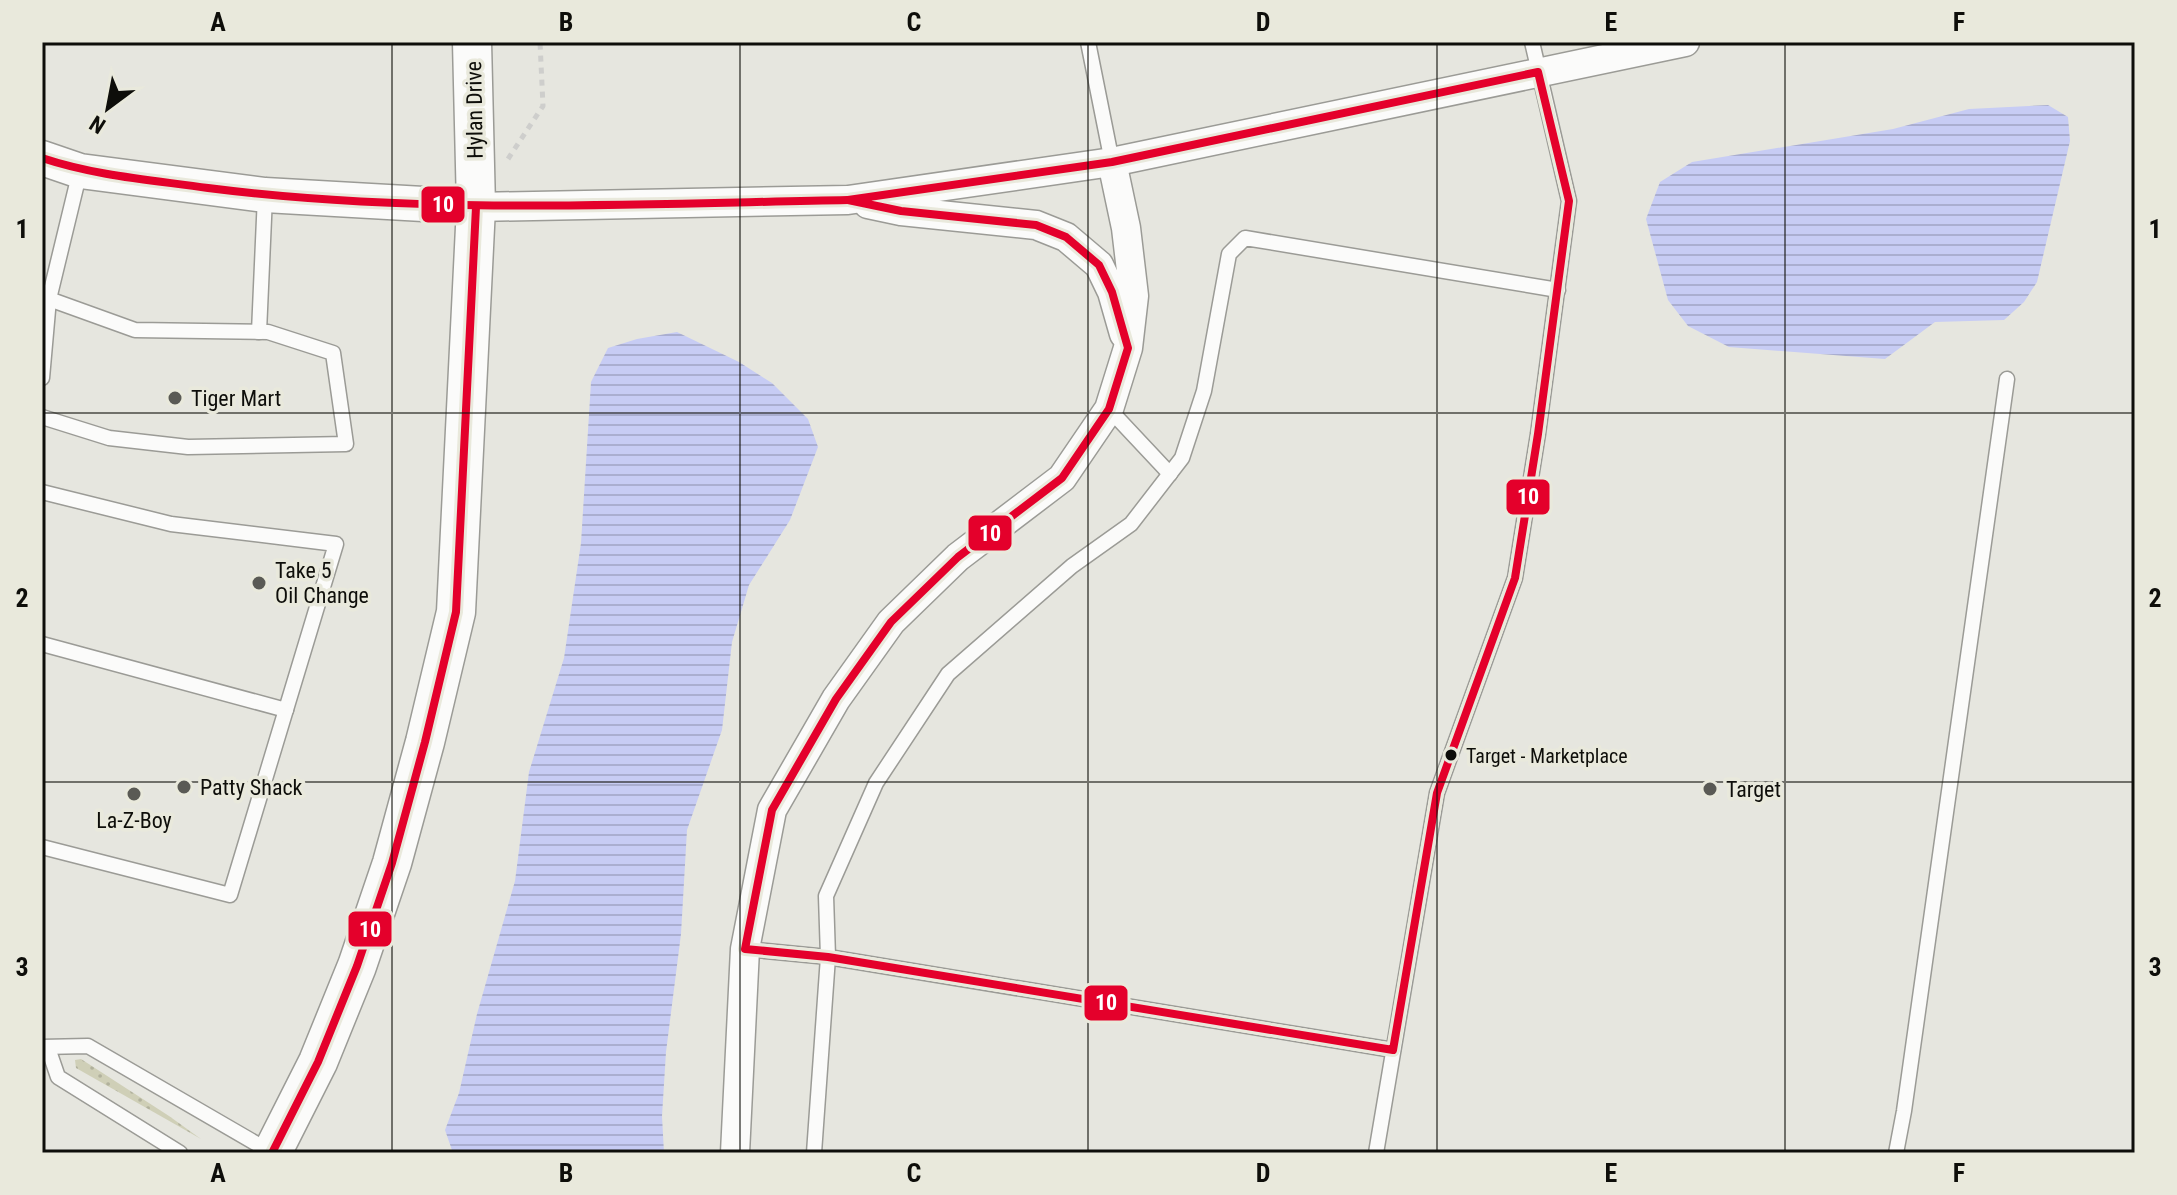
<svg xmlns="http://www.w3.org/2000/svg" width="2177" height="1195" font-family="'Roboto Condensed',sans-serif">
  <defs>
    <pattern id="grass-dots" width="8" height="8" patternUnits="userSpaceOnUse" patternTransform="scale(2)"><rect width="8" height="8" fill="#cfcfb7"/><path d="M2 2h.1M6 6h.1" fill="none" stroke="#b1b19c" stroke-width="1.8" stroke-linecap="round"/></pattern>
    <pattern id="water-rules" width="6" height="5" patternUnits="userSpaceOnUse" patternTransform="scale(2)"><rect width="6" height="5" fill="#c7ccf4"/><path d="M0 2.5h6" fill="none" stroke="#aaaed0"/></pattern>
  </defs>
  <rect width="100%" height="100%" fill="#e6e6df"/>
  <!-- grass -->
  <polygon fill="url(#grass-dots)" points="81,1059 169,1116 201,1139 76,1068 75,1060"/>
  <!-- water -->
  <g fill="url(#water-rules)">
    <polygon points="2048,105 2068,117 2070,141 2037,282 2024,302 2004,320 1935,322 1885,359 1729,347 1688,326 1668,300 1646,219 1660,182 1692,162 1893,129 1969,109"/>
    <polygon points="677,332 739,362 772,383 808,419 818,447 790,520 749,585 732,642 722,730 687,830 681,934 666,1052 662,1116 664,1153 453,1153 445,1130 459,1093 477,1014 515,881 529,772 564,658 581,543 591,382 608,348 637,339"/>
  </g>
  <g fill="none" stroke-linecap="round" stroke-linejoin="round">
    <defs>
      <g id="service">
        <polyline points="1088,42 1112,162"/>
        <polyline points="259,332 265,196"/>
        <polyline points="42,378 49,299 42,296"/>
        <polyline points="1109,409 1170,474"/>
        <polyline points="42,417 109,438 188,447 346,444 333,353 268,332 135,330 49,299 80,171"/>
        <polyline points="42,492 171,524 336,544 230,895 42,847"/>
        <polyline points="42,644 286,710"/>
        <polyline points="745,949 828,957 1393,1050"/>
        <polyline points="42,1047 88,1046 269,1151"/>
        <polyline points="48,1048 58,1077 180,1153"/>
        <polyline points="814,1153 828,957 826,896 876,783 948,674 1072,566 1131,524 1182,458 1204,391 1229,254 1245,238 1558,290"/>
        <polyline points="1376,1153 1437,793 1515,578 1538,434 1569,201 1532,42"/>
        <polyline points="1896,1153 1904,1111 2007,379"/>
      </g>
      <g id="minor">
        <polyline points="868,204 901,211 1036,225 1066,237 1099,265 1112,292 1124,334"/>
        <polyline points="476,207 848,200 1112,162 1685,42"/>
        <polyline points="735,1153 745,949 772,810 836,699 891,622 958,557 1062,478 1109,409 1128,348 1134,296 1126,228 1112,162"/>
      </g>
      <polyline id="tertiary" points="42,158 80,171 265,195 476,207"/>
      <polyline id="secondary" points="272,1153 318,1062 357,966 392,863 425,742 456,612 476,207 472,42"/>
    </defs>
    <!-- service casing -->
    <use href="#service" stroke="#9b9b96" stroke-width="17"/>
    <!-- minor casing -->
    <use href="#minor" stroke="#9b9b96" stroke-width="31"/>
    <!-- tertiary casing -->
    <use href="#tertiary" stroke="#9b9b96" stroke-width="37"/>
    <!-- secondary casing -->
    <use href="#secondary" stroke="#9b9b96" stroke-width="41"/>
    <!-- path -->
    <polyline stroke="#cececc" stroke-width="5" stroke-dasharray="6 6" stroke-linecap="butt" points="508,159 543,106 540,42"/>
    <!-- service -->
    <use href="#service" stroke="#fbfbfa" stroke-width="14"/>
    <!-- minor -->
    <use href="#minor" stroke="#fbfbfa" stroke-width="28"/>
    <!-- tertiary -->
    <use href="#tertiary" stroke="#fbfbfa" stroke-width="34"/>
    <!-- secondary -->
    <use href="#secondary" stroke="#fbfbfa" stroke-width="38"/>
    <defs>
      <g id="bus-1">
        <polygon points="1538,72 1569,201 1538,434 1515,578 1437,793 1393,1050 828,957 745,949 772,810 836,699 891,622 958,557 1062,478 1109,409 1128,348 1112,292 1099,265 1066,237 1036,225 901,211 848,200 1112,162"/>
        <path d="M 42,158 C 96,176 152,180 208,188 C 420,215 635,204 848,200"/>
        <polyline points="272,1153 318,1062 357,966 392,863 425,742 456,612 476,207"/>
      </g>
    </defs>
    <!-- bus-1 casing -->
    <use href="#bus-1" stroke="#e9e9dc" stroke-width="14"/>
    <!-- bus-1 -->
    <use href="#bus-1" stroke="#e4002b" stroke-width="8"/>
  </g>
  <!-- grid -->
  <path fill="none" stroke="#0e0e0a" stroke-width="2" stroke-opacity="0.55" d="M 392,42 L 392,1153M 740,42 L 740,1153M 1088,42 L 1088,1153M 1437,42 L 1437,1153M 1785,42 L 1785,1153M 42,413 L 2135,413M 42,782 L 2135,782"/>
  <!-- markers -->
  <g fill="#5a5a55" stroke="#e9e9dc" stroke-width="3">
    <circle cx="175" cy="398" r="8"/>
    <circle cx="259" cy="583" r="8"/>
    <circle cx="184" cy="787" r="8"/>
    <circle cx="1710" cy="789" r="8"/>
    <circle cx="134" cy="794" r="8"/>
  </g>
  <circle fill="#0e0e0a" stroke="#e9e9dc" stroke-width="3" cx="1451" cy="755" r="7"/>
  <g text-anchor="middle" stroke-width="7" stroke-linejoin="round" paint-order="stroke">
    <!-- bus labels -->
    <g font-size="20" fill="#0e0e0a" stroke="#e9e9dc" text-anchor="start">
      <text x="1466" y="763">Target - Marketplace</text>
    </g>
    <!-- street labels -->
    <g font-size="22" fill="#0e0e0a" stroke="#e9e9dc">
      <text transform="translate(474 110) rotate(-91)" y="8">Hylan Drive</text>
    </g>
    <!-- poi labels -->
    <g font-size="22" fill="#0e0e0a" stroke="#e9e9dc" text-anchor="start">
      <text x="191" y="406">Tiger Mart</text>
      <text x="275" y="578">Take 5<tspan x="275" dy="25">Oil Change</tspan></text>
      <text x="200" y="795">Patty Shack</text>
      <text x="1726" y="797">Target</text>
      <text x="134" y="828" text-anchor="middle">La-Z-Boy</text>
    </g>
  </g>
  <g stroke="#e9e9dc" stroke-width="3">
    <rect x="420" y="185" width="46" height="39" rx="8" fill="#e4002b"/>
    <rect x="1505" y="478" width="46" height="38" rx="8" fill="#e4002b"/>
    <rect x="967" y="514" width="46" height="38" rx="8" fill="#e4002b"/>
    <rect x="347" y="910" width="46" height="38" rx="8" fill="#e4002b"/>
    <rect x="1083" y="984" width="46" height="38" rx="8" fill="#e4002b"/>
  </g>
  <g font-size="22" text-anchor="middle" font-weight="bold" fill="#fff">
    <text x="443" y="212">10</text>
    <text x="1528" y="504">10</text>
    <text x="990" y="541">10</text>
    <text x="370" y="937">10</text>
    <text x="1106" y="1010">10</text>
  </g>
  <!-- border -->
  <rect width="2177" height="1195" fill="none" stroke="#e9e9dc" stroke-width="88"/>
  <!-- north arrow -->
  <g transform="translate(108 108) rotate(212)" stroke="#e9e9dc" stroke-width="6" paint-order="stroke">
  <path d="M0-6L14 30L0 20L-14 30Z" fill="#0e0e0a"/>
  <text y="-12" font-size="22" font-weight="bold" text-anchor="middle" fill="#0e0e0a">N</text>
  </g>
  <rect x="44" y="44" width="2089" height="1107" fill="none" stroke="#0e0e0a" stroke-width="3"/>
  <g font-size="26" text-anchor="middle" font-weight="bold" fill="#0e0e0a">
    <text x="218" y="31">A</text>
    <text x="566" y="31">B</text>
    <text x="914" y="31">C</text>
    <text x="1263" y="31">D</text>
    <text x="1611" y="31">E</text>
    <text x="1959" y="31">F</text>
    <text x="22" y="238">1</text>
    <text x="2155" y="238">1</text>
    <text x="22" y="607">2</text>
    <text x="2155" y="607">2</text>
    <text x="22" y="976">3</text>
    <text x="2155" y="976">3</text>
    <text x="218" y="1182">A</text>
    <text x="566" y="1182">B</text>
    <text x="914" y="1182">C</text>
    <text x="1263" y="1182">D</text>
    <text x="1611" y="1182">E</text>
    <text x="1959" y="1182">F</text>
  </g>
</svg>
